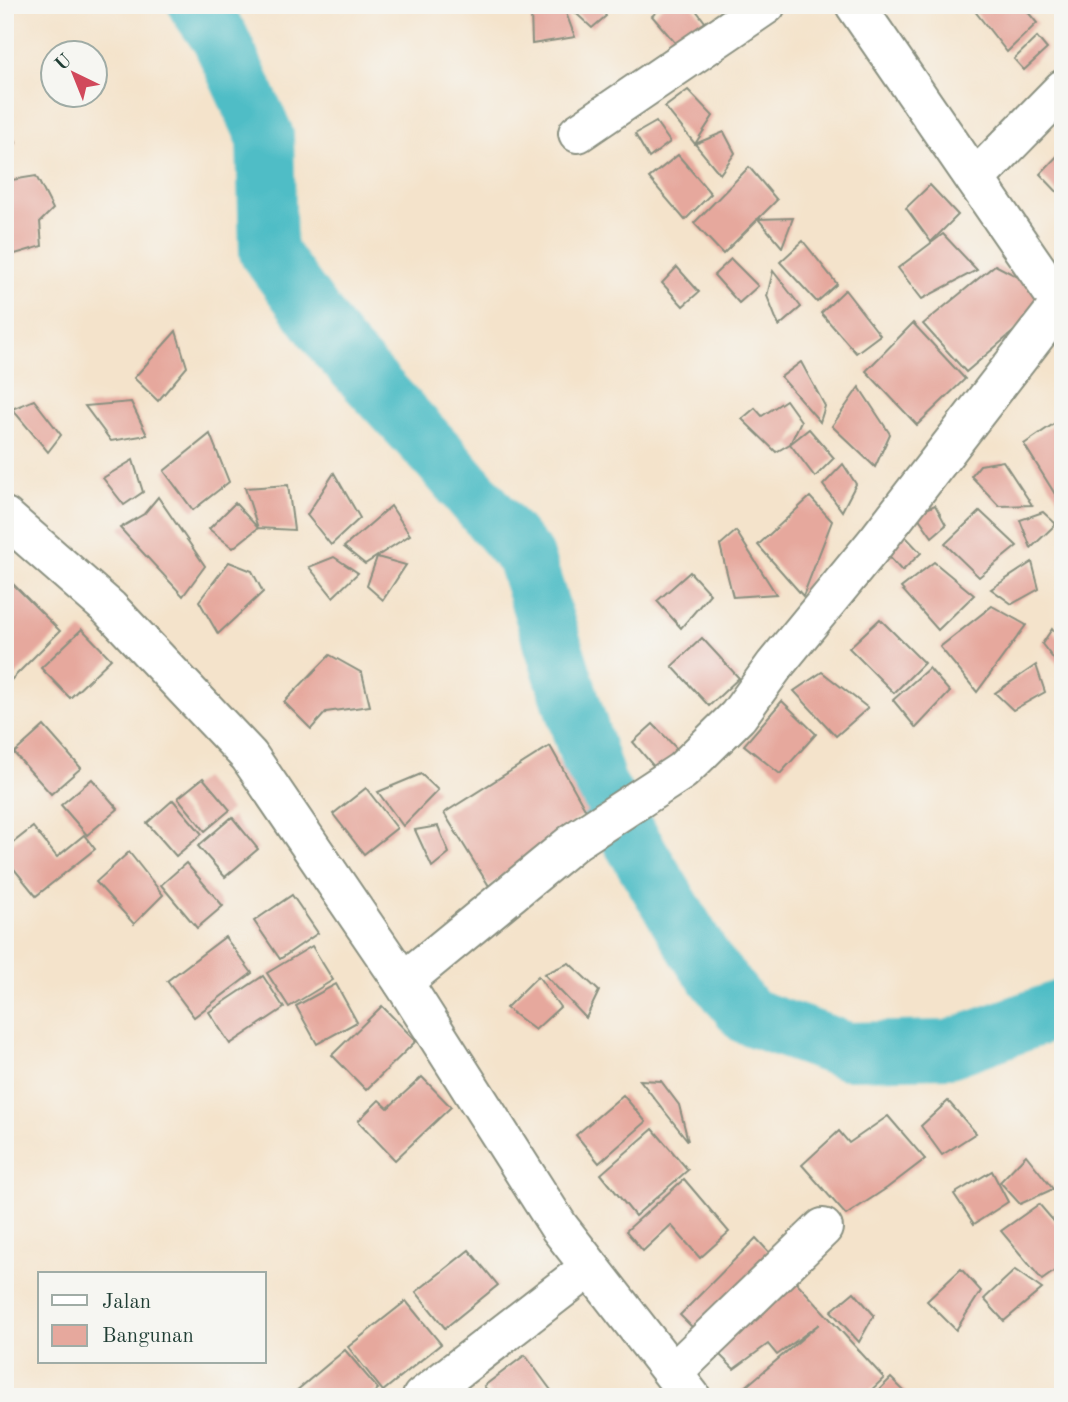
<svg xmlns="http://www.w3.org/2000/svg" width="1068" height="1402" font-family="'Old Standard TT',serif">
  <rect width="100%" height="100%" fill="#f6f6f2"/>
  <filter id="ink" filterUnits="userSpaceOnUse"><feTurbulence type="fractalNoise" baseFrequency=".0143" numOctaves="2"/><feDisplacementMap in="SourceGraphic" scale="14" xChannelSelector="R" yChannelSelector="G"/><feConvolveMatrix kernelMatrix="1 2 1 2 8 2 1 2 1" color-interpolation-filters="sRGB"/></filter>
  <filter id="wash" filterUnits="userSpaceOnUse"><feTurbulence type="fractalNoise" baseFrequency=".00686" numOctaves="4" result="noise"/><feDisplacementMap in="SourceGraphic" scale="28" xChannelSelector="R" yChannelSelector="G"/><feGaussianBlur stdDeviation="1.57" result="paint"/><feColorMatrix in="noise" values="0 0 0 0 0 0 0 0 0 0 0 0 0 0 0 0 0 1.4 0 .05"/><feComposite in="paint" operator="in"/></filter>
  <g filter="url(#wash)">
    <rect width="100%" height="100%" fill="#f4e3cb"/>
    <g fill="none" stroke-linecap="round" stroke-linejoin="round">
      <!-- river -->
      <polyline stroke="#4fbdc6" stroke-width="58" points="197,5 220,38 265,136 268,252 337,346 439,456 525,557 598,785 704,961 748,1016 847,1051 949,1049 1063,1008"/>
    </g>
    <g id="blocks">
      <!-- building -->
      <g fill="#e6a89d">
        <polygon points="547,5 563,5 575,37 532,44 531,10"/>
        <polygon points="567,5 599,5 606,16 592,28"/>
        <polygon points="664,5 692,5 708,26 677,45 652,16"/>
        <polygon points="980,5 1022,5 1037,23 1007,52 974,10"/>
        <polygon points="1037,37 1047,49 1024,70 1014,59"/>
        <polygon points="688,90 713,116 695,144 665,107"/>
        <polygon points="8,118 16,143 5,152 5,119"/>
        <polygon points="656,122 670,142 649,158 635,134"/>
        <polygon points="724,132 735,153 720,174 695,144"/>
        <polygon points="1063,150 1063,198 1040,174"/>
        <polygon points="678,155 711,194 685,220 649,178"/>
        <polygon points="749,167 777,200 723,254 694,223"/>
        <polygon points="36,176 53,209 40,222 42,246 5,257 5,181"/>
        <polygon points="930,185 958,215 931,242 906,208"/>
        <polygon points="793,218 782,247 758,219"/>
        <polygon points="943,234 977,270 922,299 898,268"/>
        <polygon points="803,241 837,284 817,302 780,262"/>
        <polygon points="731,259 758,286 739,303 714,275"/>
        <polygon points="995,265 1055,296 966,372 923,324"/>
        <polygon points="677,267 699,292 683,306 662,283"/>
        <polygon points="773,271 801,307 779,326 767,296"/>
        <polygon points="845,290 880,335 856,353 821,313"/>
        <polygon points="913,323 965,379 917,425 866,371"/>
        <polygon points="176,331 187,367 158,401 134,378"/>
        <polygon points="801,362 825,406 820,422 781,377"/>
        <polygon points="859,387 890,434 875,467 832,426"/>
        <polygon points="34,400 61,435 48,452 12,409"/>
        <polygon points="786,400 801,421 790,444 809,429 834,458 815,477 790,444 776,452 742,419 755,408 762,416"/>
        <polygon points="131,402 147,435 111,441 85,406"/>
        <polygon points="1058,421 1063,425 1063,507 1024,444"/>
        <polygon points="210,434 229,482 193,510 164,471"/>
        <polygon points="133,460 143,492 124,505 103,478"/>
        <polygon points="1003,461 1032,505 999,506 971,476 980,465"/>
        <polygon points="843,464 856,484 842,511 823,485"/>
        <polygon points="334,473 360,518 331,545 307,515"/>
        <polygon points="288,485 294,530 258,528 233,548 209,529 235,503 258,528 245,488"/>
        <polygon points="158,497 205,566 183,596 120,528 144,514"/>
        <polygon points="810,497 832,521 803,596 758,545"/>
        <polygon points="935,505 946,525 932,537 916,514"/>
        <polygon points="391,506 410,535 365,564 344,547"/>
        <polygon points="980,511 1017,546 979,577 945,544"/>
        <polygon points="1043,512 1056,524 1031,548 1020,520"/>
        <polygon points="736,531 776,594 733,597 720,545"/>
        <polygon points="904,535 921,553 902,571 885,552"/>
        <polygon points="334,557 358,573 333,597 309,567"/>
        <polygon points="377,557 406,565 383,600 367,586"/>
        <polygon points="229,562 252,571 263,592 218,634 199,601"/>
        <polygon points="934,562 974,595 938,630 901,588"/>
        <polygon points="1032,562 1039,589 1012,604 991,589"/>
        <polygon points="690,572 710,594 681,628 657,601"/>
        <polygon points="5,576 60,631 5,686"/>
        <polygon points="992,606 1026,625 977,692 940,647"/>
        <polygon points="880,619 924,663 894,693 849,648"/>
        <polygon points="82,629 111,659 70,698 41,668"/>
        <polygon points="1052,629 1063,644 1063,671 1042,644"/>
        <polygon points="702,638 739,678 709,706 672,666"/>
        <polygon points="330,655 362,673 370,706 326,712 311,729 284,702"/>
        <polygon points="1036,665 1045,692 1013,710 995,693"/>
        <polygon points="929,668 950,692 916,728 893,700"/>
        <polygon points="822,672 868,708 836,736 794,691"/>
        <polygon points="782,701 816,734 780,774 744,745"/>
        <polygon points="653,724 681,753 661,775 633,742"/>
        <polygon points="44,726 81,768 51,794 14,753"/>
        <polygon points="550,746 587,812 489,886 444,813"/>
        <polygon points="421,774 438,790 403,826 378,792"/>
        <polygon points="203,778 230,810 205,831 178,798"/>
        <polygon points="92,779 118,809 87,835 61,805"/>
        <polygon points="366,788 397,828 364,854 333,814"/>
        <polygon points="173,800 202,834 176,856 147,823"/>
        <polygon points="232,817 258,849 225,877 198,846"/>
        <polygon points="438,826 449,853 432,867 415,830"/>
        <polygon points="33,827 57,857 84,835 95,849 36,896 5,858 5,849"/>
        <polygon points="129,852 163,895 134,924 96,882"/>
        <polygon points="186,863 223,906 197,928 161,885"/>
        <polygon points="292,895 318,933 280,959 254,921"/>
        <polygon points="225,937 252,973 194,1017 167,981"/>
        <polygon points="312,946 333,980 289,1007 267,973"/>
        <polygon points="569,963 599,991 586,1018 544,974"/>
        <polygon points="263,976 284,1008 230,1044 209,1012"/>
        <polygon points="538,976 560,1007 535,1030 506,1008"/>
        <polygon points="336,984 357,1022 317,1044 296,1006"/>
        <polygon points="382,1006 416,1041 366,1090 332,1055"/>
        <polygon points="422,1077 451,1107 395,1160 358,1121 379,1100 388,1108"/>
        <polygon points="640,1080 661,1081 679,1105 688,1141"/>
        <polygon points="623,1095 646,1122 599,1163 576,1135"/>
        <polygon points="948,1101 976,1133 942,1155 921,1126"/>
        <polygon points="888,1116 925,1159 887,1188 846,1215 802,1165 839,1131 849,1143"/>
        <polygon points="653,1129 688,1170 635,1216 601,1174"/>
        <polygon points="1026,1155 1053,1189 1020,1204 1000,1182"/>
        <polygon points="992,1171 1008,1202 974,1224 954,1194"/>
        <polygon points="684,1179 729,1232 700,1258 671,1225 643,1251 626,1231"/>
        <polygon points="1039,1204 1063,1232 1063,1265 1042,1280 1001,1231"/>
        <polygon points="756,1238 884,1378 864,1397 738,1397 736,1395 819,1324 777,1355 768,1344 734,1369 680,1315"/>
        <polygon points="469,1250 498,1285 445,1328 416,1292"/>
        <polygon points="961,1269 981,1291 956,1330 927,1301"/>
        <polygon points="1015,1270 1042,1289 1004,1321 984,1299"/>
        <polygon points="854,1292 874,1315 859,1342 831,1311"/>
        <polygon points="406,1301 441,1344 383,1391 348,1347"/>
        <polygon points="345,1350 378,1389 369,1397 289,1397"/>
        <polygon points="525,1355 556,1397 492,1397 484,1386"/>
        <polygon points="891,1378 910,1397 872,1397"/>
      </g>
    </g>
  </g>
  <g filter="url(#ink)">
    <use href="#blocks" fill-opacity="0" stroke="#8a9080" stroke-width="2"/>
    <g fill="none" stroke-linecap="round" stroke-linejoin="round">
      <defs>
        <g id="minor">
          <polyline points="855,5 1060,303"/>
          <polyline points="578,133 766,5"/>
          <polyline points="975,179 1063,89"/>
          <polyline points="5,517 109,608 249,756 403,982 559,1227 691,1397"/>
          <polyline points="403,982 575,841 682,771 738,716 775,665 876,542 1063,300"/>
          <polyline points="673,1373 823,1228"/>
          <polyline points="422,1397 589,1268"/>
        </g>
      </defs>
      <!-- minor casing -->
      <use href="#minor" stroke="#8a9080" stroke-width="42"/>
      <!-- minor -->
      <use href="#minor" stroke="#fff" stroke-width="38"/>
    </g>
  </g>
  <!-- margin -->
  <rect width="1068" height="1402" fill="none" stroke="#f6f6f2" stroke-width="28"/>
  <!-- legend -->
  <rect x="38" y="1272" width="228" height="91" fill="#f6f6f2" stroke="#a0aca6" stroke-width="2"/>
  <rect x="52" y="1295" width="35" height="10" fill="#ffffff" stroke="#a0aca6" stroke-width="2"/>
  <text x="102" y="1308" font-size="21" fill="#1f3d34">Jalan</text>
  <rect x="52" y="1325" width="35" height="21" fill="#e6a89d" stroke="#a0aca6" stroke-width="2"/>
  <text x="102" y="1342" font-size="21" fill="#1f3d34">Bangunan</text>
  <!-- north arrow -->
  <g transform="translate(74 74) rotate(317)"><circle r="33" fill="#f6f6f2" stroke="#a0aca6" stroke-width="2"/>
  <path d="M0-5L12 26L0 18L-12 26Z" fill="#d1495b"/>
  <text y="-10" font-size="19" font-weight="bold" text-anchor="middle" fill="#1f3d34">U</text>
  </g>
</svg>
